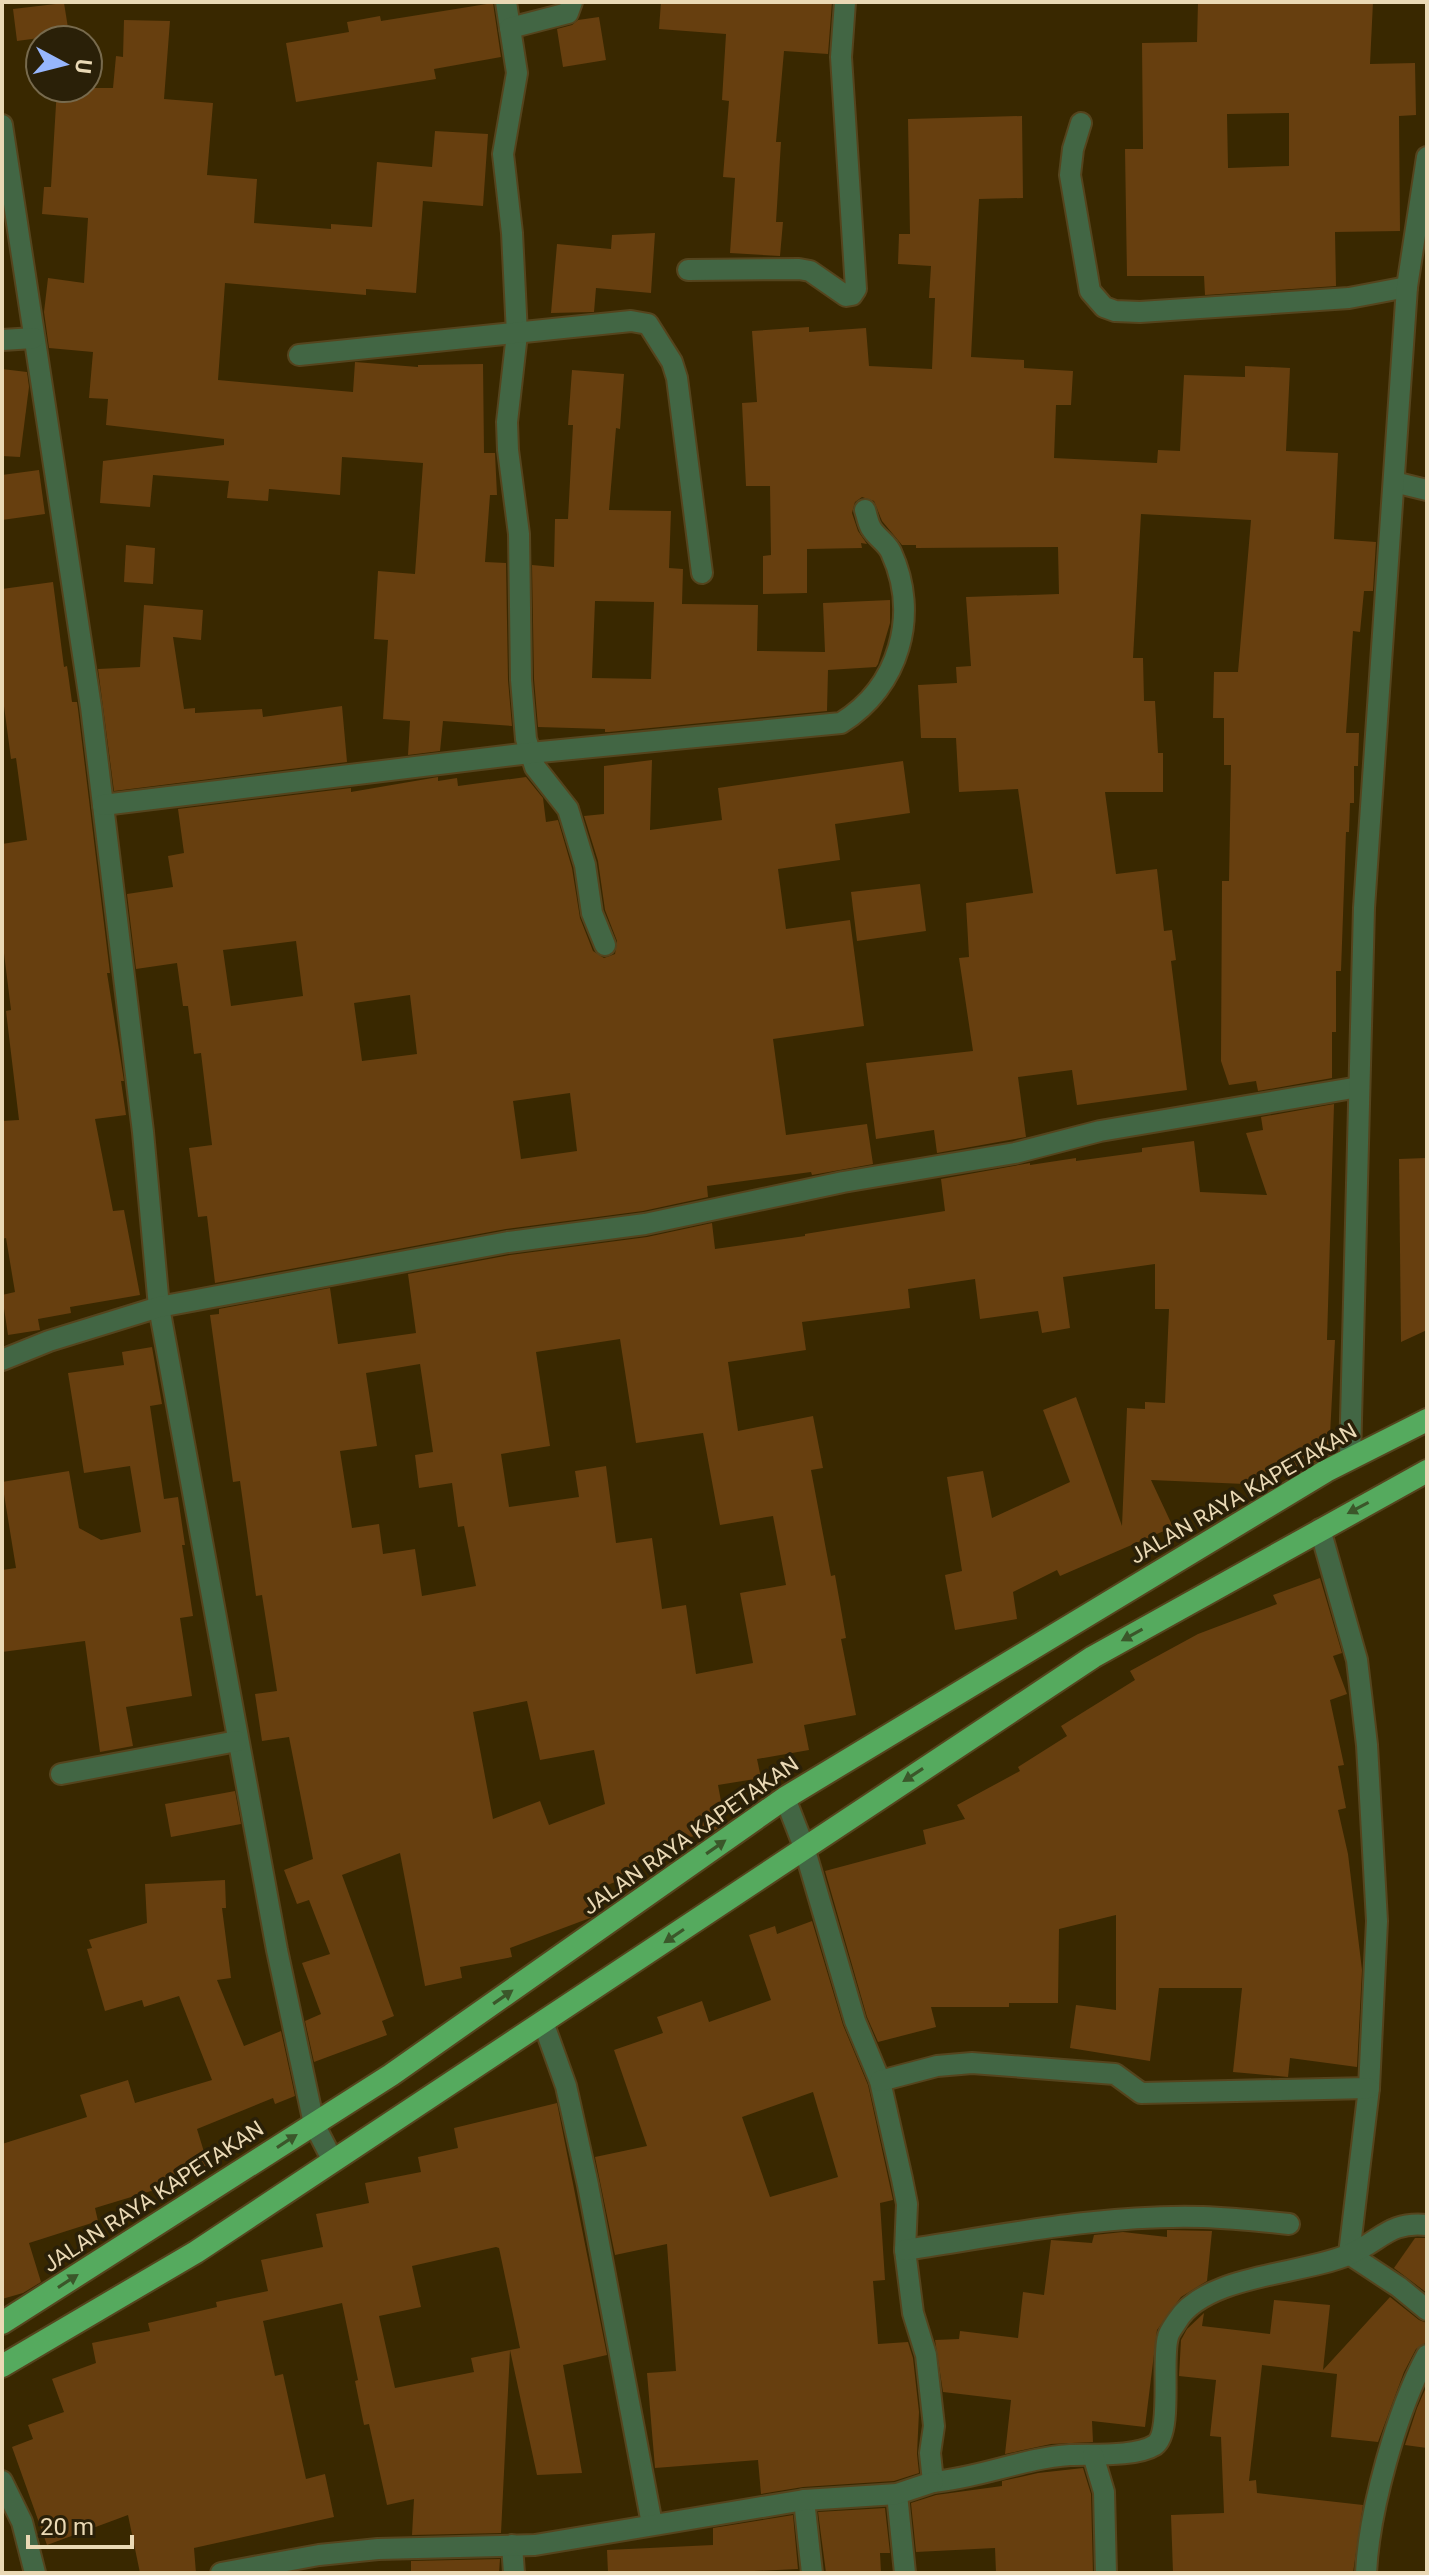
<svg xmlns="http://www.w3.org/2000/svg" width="1429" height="2575" font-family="Roboto,sans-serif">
  <rect width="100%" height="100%" fill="#392800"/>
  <!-- building -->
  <g fill="#673f0f" fill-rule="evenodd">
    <polygon points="661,2 832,2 828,54 784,51 776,142 781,142 776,222 783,222 780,256 730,253 735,178 723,177 729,101 722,100 726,34 659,29"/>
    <path d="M 1198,2 L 1373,2 L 1370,64 L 1415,63 L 1416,115 L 1399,116 L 1400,231 L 1335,232 L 1336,286 L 1205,295 L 1204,276 L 1127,276 L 1125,149 L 1143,149 L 1142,43 L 1197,42 ZM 1289,113 L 1289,166 L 1228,168 L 1227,114 Z"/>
    <polygon points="64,3 69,34 17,41 13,9"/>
    <polygon points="493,3 501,57 434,69 436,79 296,102 286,43 349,32 347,22 380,16 381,21"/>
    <polygon points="599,17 606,60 563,67 557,29 572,25 578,20"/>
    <polygon points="124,20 170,21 164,99 213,103 207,175 257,179 254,223 331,229 331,224 372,227 377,162 432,167 435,131 488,134 483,206 423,201 416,293 366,289 366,295 225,283 218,380 353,392 355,362 418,367 418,365 483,364 484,453 495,453 497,495 490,495 485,562 506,563 508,680 512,726 443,721 440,751 408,755 410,721 383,719 388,640 374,639 378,571 415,574 423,463 342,457 340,495 269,489 268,501 227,498 229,481 153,475 150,507 100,503 103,461 224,445 224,439 106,425 108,399 89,398 93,352 49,348 44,312 48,278 84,283 88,218 42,214 44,187 51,187 57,88 113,88 116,56 123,57"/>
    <polygon points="1022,116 1023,198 979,199 971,357 1024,360 1024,368 1073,371 1071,405 1056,405 1054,458 1157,463 1158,450 1180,451 1184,375 1245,377 1245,366 1290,368 1286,451 1338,453 1334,539 1376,542 1373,591 1364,591 1360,632 1353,631 1346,733 1359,733 1358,766 1354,766 1354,803 1350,803 1349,832 1346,832 1341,971 1336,971 1336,1032 1332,1032 1332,1078 1258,1091 1256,1081 1229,1085 1221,1061 1222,881 1229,881 1231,765 1224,765 1224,718 1213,718 1214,672 1238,672 1251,520 1141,514 1133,658 1143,658 1144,701 1155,701 1158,753 1163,753 1163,792 1105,792 1116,874 1157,869 1164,931 1172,930 1176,960 1171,961 1187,1090 1077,1105 1072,1070 1018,1077 1026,1137 937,1153 934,1130 876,1139 866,1063 973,1051 959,958 969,957 966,903 1033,893 1018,789 959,792 956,738 921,738 918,685 957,683 956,667 971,666 966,597 1059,594 1058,547 916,548 916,545 902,545 882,521 874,501 862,497 855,502 852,513 858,531 867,544 861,543 862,548 807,549 807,593 763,594 763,556 771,555 770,486 746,486 742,403 757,402 752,331 809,327 809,332 866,328 869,366 932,369 935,298 929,298 931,266 898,264 899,234 910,234 908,119"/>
    <polygon points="655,233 651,293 596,288 594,312 551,313 557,244 611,249 612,235"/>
    <polygon points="2,369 27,372 29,387 20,457 2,456"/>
    <path d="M 572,370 L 624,374 L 620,429 L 616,428 L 609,510 L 671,511 L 669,568 L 683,569 L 682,604 L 758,605 L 757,651 L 825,652 L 823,603 L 890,600 L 890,623 L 878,664 L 876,667 L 828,670 L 827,711 L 609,732 L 605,732 L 605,729 L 538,727 L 534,679 L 532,565 L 554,567 L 555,519 L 568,519 L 573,425 L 568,425 ZM 595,601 L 654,602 L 651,679 L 592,678 Z"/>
    <polygon points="39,470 45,514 2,520 2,475"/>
    <polygon points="126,545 155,548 153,584 124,582"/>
    <polygon points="53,582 64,667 67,666 72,702 77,702 78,709 110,973 107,973 124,1081 121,1081 126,1115 95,1119 113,1211 124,1210 140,1295 70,1307 71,1313 38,1319 40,1330 8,1335 2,1295 15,1292 6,1238 2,1239 2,1121 19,1120 6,1011 11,1010 2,937 2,844 27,840 16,758 11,759 2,691 2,589"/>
    <polygon points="144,605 203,610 201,640 173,637 184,709 195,708 195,713 262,709 263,717 342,706 347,762 114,791 98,669 140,667"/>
    <path d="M 652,760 L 650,830 L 722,820 L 718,788 L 903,761 L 910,813 L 835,824 L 840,860 L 778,869 L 786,929 L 850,920 L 864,1026 L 773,1039 L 786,1135 L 867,1124 L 873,1164 L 812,1175 L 811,1172 L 707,1186 L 708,1197 L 643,1211 L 506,1229 L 215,1283 L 207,1216 L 198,1217 L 189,1148 L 212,1145 L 201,1053 L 194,1054 L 188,1006 L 183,1006 L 177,963 L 136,969 L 127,894 L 173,887 L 168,856 L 184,853 L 178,809 L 351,788 L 351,792 L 438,777 L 438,781 L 457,778 L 458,786 L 526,777 L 543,798 L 546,822 L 558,820 L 572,868 L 580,918 L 593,951 L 604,958 L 615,954 L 617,941 L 605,910 L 598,861 L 584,816 L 604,814 L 604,766 ZM 296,941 L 303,996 L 231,1006 L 223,950 ZM 410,995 L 417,1054 L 362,1061 L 354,1003 ZM 570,1093 L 577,1151 L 521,1159 L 513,1101 Z"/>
    <polygon points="920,884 926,931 857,941 851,892"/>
    <path d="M 1334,1104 L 1327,1340 L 1335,1340 L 1329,1454 L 1306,1467 L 1269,1465 L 1268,1482 L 1246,1481 L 1245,1484 L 1151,1480 L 1173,1527 L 1060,1576 L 1057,1570 L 1013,1592 L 1017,1619 L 955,1630 L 945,1575 L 962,1571 L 947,1477 L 983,1471 L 992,1518 L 1070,1482 L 1043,1410 L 1076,1397 L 1122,1526 L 1127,1408 L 1145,1409 L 1145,1402 L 1165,1403 L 1169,1309 L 1155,1309 L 1155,1264 L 1063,1277 L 1070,1328 L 1042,1333 L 1038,1311 L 980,1319 L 975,1279 L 908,1289 L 910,1308 L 802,1322 L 806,1350 L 728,1362 L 738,1431 L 813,1416 L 823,1468 L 811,1470 L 831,1576 L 835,1575 L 846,1638 L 841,1639 L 856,1715 L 804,1725 L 809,1750 L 757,1759 L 761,1778 L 718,1785 L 725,1823 L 712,1832 L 673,1841 L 675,1851 L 637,1860 L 641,1872 L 584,1894 L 592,1917 L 590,1918 L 510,1948 L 512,1957 L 460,1967 L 462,1978 L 425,1986 L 400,1853 L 342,1875 L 394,2016 L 382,2021 L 387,2035 L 314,2062 L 305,2021 L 321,2014 L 302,1963 L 330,1954 L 309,1900 L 297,1904 L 284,1870 L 313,1859 L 289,1737 L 262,1741 L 255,1694 L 277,1691 L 262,1595 L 256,1596 L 240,1481 L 233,1482 L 210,1315 L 219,1314 L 219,1309 L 330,1288 L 338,1344 L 416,1333 L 408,1274 L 510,1255 L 647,1237 L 712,1223 L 715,1249 L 805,1236 L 805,1234 L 945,1211 L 941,1179 L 1030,1163 L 1030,1165 L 1076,1158 L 1076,1161 L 1142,1152 L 1142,1148 L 1194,1141 L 1200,1192 L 1267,1195 L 1246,1133 L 1263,1130 L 1261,1117 ZM 620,1339 L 636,1443 L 703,1433 L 720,1525 L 773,1516 L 786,1585 L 740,1593 L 753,1663 L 696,1674 L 686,1605 L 662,1609 L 652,1538 L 616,1543 L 606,1466 L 575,1471 L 579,1497 L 509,1507 L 501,1454 L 550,1446 L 536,1352 ZM 420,1364 L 433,1452 L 415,1455 L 419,1488 L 452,1483 L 458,1527 L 464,1526 L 476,1586 L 422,1596 L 415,1549 L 383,1554 L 379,1524 L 352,1528 L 340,1451 L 377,1446 L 366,1373 ZM 527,1701 L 540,1760 L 594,1750 L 605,1804 L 549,1825 L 540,1801 L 493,1819 L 473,1712 Z"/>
    <polygon points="1426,1158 1427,1330 1401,1342 1399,1159"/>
    <polygon points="152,1347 162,1404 150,1406 164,1499 178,1497 185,1545 182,1545 193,1616 180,1618 192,1696 126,1707 133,1746 100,1752 85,1641 2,1652 2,1570 16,1568 2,1482 69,1471 79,1528 101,1540 141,1532 130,1466 84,1473 68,1373 124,1365 122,1352"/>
    <polygon points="1320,1578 1342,1653 1333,1656 1347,1694 1330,1700 1344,1765 1338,1766 1346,1808 1338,1810 1348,1854 1362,1970 1357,2067 1290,2058 1288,2077 1233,2072 1242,1988 1159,1988 1150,2061 1070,2048 1076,2005 1116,2010 1116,1915 1059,1929 1058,2003 1009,2003 1009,2007 931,2007 936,2027 878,2042 867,2017 825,1871 926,1844 923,1830 965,1819 957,1805 1020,1771 1018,1767 1067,1736 1061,1726 1135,1680 1130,1671 1198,1634 1277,1604 1273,1595"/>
    <polygon points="235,1791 241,1824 171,1837 165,1804"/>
    <polygon points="225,1880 226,1908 222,1908 231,1978 217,1980 244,2046 281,2031 295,2096 275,2104 273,2098 197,2129 208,2165 159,2180 161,2188 95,2208 98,2221 29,2243 41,2282 23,2293 2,2299 2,2144 87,2117 80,2095 128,2080 135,2103 212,2080 179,1996 144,2007 142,2000 105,2011 87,1949 92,1948 89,1940 147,1923 145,1884"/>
    <path d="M 812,1921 L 843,2025 L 868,2085 L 893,2200 L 880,2203 L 885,2280 L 873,2281 L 878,2344 L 908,2342 L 913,2358 L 919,2412 L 917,2454 L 919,2473 L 894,2481 L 803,2487 L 761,2494 L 758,2460 L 655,2468 L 647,2373 L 676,2371 L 667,2244 L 615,2255 L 595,2157 L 647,2146 L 614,2050 L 663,2033 L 657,2017 L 702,2001 L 709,2022 L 771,2000 L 749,1935 L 775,1926 L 777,1934 ZM 813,2092 L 838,2177 L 770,2197 L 742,2117 Z"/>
    <polygon points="557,2103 607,2355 563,2365 582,2473 537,2475 510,2350 520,2348 499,2248 496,2247 412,2266 421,2307 379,2316 395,2388 474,2372 471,2358 510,2350 501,2533 412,2535 414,2499 387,2505 369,2424 364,2425 355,2381 358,2380 342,2303 263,2321 275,2376 283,2374 306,2479 325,2474 334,2517 194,2548 196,2573 140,2573 128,2515 47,2545 12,2447 33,2439 28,2425 64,2412 52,2379 96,2363 92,2343 150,2331 148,2323 217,2307 216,2302 268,2291 261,2260 323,2247 316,2214 369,2203 365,2183 421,2172 418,2157 458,2148 454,2128"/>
    <polygon points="1167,2230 1212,2231 1207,2281 1181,2297 1157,2330 1145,2427 1092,2421 1093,2442 1051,2444 1005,2454 1011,2400 943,2392 935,2340 959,2339 960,2331 1018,2338 1023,2292 1044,2295 1051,2240 1092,2243 1094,2235 1123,2232 1167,2237"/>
    <polygon points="1415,2238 1427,2238 1427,2293 1394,2268"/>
    <polygon points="1390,2297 1419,2320 1427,2323 1427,2342 1416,2349 1404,2372 1378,2442 1331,2437 1337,2374 1262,2365 1249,2481 1256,2480 1257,2493 1363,2505 1353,2573 1173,2573 1171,2515 1224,2513 1221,2437 1210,2436 1216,2380 1179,2376 1181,2340 1187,2329 1204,2313 1202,2326 1270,2334 1274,2300 1330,2305 1323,2370"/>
    <polygon points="1427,2385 1427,2448 1405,2445 1417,2408"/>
    <polygon points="1083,2468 1091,2494 1093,2573 996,2573 995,2548 916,2552 911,2503 936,2495 1002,2486 1002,2481 1038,2473"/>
    <polygon points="885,2508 890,2553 880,2553 881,2572 826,2573 818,2512"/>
    <polygon points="793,2515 798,2569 714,2573 608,2573 607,2550 713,2545 713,2528"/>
    <polygon points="500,2559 499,2573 411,2573 411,2561"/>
  </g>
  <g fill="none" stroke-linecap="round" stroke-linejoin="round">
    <defs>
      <g id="minor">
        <polyline points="506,2 510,28"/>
        <polyline points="572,2 568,13 510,28 517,73 503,154 512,233 517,334 507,422 508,450 519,534 521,680 526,739 535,767 568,809 585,865 592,913 605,945"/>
        <polyline points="1081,123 1073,149 1070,175 1090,291 1104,307 1115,311 1140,312 1349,298 1407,287"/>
        <polyline points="2,125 91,707 143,1132 159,1307 277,1950 314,2124 333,2161"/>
        <polyline points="688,270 799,269 810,271 846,296 852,295 856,289 841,57 845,2"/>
        <polyline points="2,340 34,338"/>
        <polyline points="299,355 631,321 648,324 672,362 677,378 702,573"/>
        <polyline points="1394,482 1427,490"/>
        <path d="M 103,805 L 530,753 L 841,723 C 899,687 920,615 891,552 C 887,543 876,537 871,528 C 868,523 867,516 865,510"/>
        <polyline points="2,1360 49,1341 159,1307 508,1242 645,1224 843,1182 1015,1153 1100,1131 1359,1087"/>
        <polyline points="1350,1459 1364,908 1407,287 1427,157"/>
        <polyline points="1320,1529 1357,1660 1367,1745 1377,1921 1369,2088 1349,2254 1399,2287 1427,2310"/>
        <polyline points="61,1774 237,1741"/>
        <path d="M 785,1798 L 804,1847 L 855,2021 L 880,2081 L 902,2179 L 907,2204 L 905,2250 L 913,2313 L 926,2355 L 934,2426 L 930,2453 L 933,2482 C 980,2478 1023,2458 1070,2455 C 1092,2454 1136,2457 1155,2445 C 1173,2432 1161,2359 1168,2337 C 1169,2332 1174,2326 1177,2321 C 1206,2274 1303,2275 1350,2254 C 1381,2241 1389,2221 1427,2225"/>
        <polyline points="543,2022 566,2086 588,2185 652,2524"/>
        <polyline points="880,2081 937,2066 972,2063 1115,2074 1141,2093 1369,2088"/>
        <path d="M 905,2250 C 1003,2235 1104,2214 1203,2217 C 1232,2218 1261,2221 1289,2224"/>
        <polyline points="1093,2455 1104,2492 1106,2573"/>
        <polyline points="2,2481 22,2522 35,2573"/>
        <polyline points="897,2494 905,2573"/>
        <polyline points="804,2500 812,2573"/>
        <polyline points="512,2545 514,2573"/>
        <polyline points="221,2573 319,2555 378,2549 535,2545 804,2500 897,2494 933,2482"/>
        <path d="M 1366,2573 C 1369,2510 1397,2410 1427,2355"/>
      </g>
      <g id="trunk">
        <polyline points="2,2323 391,2075 785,1798 1326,1471 1427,1420"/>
        <polyline points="2,2366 196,2252 1093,1657 1427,1471"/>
      </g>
    </defs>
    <!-- minor casing -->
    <use href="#minor" stroke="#55441d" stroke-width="24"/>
    <!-- trunk casing -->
    <use href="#trunk" stroke="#55441d" stroke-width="26"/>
    <!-- minor -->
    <use href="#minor" stroke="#426644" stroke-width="20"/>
    <!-- trunk -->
    <use href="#trunk" stroke="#55aa5e" stroke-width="22"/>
  </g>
  <!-- one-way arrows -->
  <defs><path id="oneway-solid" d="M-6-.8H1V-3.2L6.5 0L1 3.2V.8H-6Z" transform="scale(2)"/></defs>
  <g fill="#3b572a">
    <use href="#oneway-solid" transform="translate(1358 1508) rotate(152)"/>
    <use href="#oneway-solid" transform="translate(1132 1635) rotate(151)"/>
    <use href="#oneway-solid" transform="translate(913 1775) rotate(147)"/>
    <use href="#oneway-solid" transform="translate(716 1847) rotate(-35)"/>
    <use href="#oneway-solid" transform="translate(674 1936) rotate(146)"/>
    <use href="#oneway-solid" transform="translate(503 1997) rotate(-35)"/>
    <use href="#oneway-solid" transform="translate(287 2141) rotate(-33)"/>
    <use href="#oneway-solid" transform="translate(68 2281) rotate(-33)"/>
  </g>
  <g text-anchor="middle" stroke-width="7" stroke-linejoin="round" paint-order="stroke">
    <!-- street labels -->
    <g font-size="22" fill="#ead9b5" stroke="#2a2008">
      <text transform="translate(1243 1493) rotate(-30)" y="8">JALAN RAYA KAPETAKAN</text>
      <text transform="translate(690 1835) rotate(-35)" y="8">JALAN RAYA KAPETAKAN</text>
      <text transform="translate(153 2196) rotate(-33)" y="8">JALAN RAYA KAPETAKAN</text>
    </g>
  </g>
  <!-- border -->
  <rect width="1429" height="2575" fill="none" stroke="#ead9b5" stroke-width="8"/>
  <!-- north arrow -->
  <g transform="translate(64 64) rotate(97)"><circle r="38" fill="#2a2008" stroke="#776a4d" stroke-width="2"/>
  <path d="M0-6L14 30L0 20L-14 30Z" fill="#97b6fd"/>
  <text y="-12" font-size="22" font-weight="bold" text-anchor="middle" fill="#ead9b5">U</text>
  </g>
  <!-- scale -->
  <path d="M28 2535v12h104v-12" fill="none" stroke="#ead9b5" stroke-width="4"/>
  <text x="40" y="2535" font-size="24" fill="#ead9b5" stroke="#2a2008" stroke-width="6" paint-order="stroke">20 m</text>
</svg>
